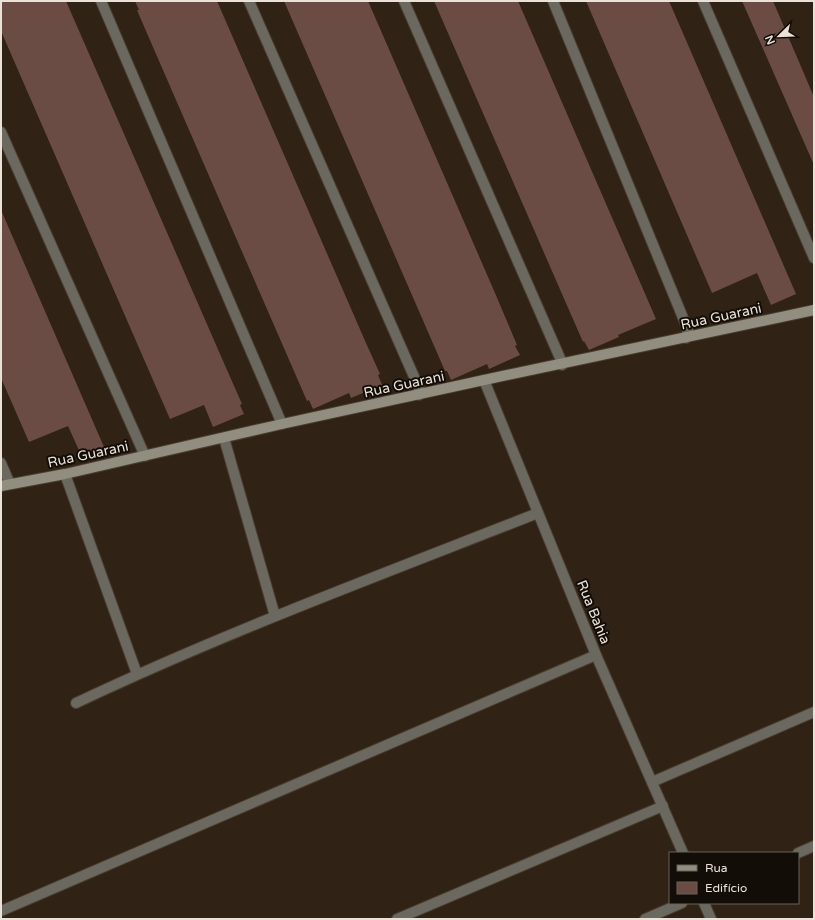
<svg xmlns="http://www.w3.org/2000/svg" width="815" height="920" font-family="'Varela Round',sans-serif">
  <rect width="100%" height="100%" fill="#302215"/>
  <!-- building -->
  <g fill="#6a4c44">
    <polygon points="1,1 66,1 220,354 242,404 240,405 244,414 213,427 204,405 170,419 1,31"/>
    <polygon points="135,1 217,1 366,343 380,374 378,375 382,385 351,398 349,393 313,409 309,400 307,401 146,31 137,10 139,10"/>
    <polygon points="284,1 368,1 495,293 517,345 515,346 520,355 489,369 487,364 451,380 447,371 445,371"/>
    <polygon points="434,1 518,1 656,319 618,335 619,337 589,350 584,341 583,342"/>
    <polygon points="586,1 669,1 796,294 771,305 757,273 712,293"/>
    <polygon points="742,1 773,1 814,97 814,165"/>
    <polygon points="1,210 104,447 82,457 68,426 29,442 1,378"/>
  </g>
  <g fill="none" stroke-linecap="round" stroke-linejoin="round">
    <defs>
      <g id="street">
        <polyline points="101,1 282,424"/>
        <polyline points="249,1 419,388 419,395"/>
        <polyline points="404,1 560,358 562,365"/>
        <polyline points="553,1 688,330 686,338"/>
        <polyline points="703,1 814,258"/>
        <polyline points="1,132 145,456"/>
        <polyline points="484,380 596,655 683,853"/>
        <polyline points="224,438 275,616"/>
        <polyline points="1,463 10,484"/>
        <polyline points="65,474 137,674"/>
        <path d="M 76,703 C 226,632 383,574 538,513"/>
        <polyline points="652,782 814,712"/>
        <polyline points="798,853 814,846"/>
        <polyline points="704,903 711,919"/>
        <polyline points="1,911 596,655"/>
        <polyline points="397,919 663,806"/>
        <polyline points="645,919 682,903"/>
      </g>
      <polyline id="secondary" points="1,486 65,474 282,424 484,380 814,310"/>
    </defs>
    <!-- street casing -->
    <use href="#street" stroke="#4a3d30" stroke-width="12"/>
    <!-- secondary casing -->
    <use href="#secondary" stroke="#4a3d30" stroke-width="12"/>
    <!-- street -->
    <use href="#street" stroke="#6a685f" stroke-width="10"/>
    <!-- secondary -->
    <use href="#secondary" stroke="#918d7f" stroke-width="10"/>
  </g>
  <g text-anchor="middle" stroke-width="4" stroke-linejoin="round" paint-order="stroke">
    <!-- street labels -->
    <g font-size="14" fill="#eae1d8" stroke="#130d08">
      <text transform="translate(721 316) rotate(-12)" y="5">Rua Guarani</text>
      <text transform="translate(404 384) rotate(-12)" y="5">Rua Guarani</text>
      <text transform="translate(88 454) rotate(-12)" y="5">Rua Guarani</text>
      <text transform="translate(594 612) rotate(68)" y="5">Rua Bahia</text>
    </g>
  </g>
  <!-- border -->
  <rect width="815" height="920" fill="none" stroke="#eae1d8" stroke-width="4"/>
  <!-- legend -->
  <rect x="669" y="852" width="130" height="52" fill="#130d08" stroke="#69625b"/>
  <rect x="677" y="865" width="20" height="6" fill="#918d7f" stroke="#69625b"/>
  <text x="705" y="872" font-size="12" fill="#eae1d8">Rua</text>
  <rect x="677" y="882" width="20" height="12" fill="#6a4c44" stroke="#69625b"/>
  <text x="705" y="892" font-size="12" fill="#eae1d8">Edifício</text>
  <!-- north arrow -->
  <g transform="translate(779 36) rotate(247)" stroke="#130d08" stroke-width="3" paint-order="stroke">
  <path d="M0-3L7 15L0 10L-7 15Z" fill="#eae1d8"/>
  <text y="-6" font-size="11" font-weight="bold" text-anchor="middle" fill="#eae1d8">N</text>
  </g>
</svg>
